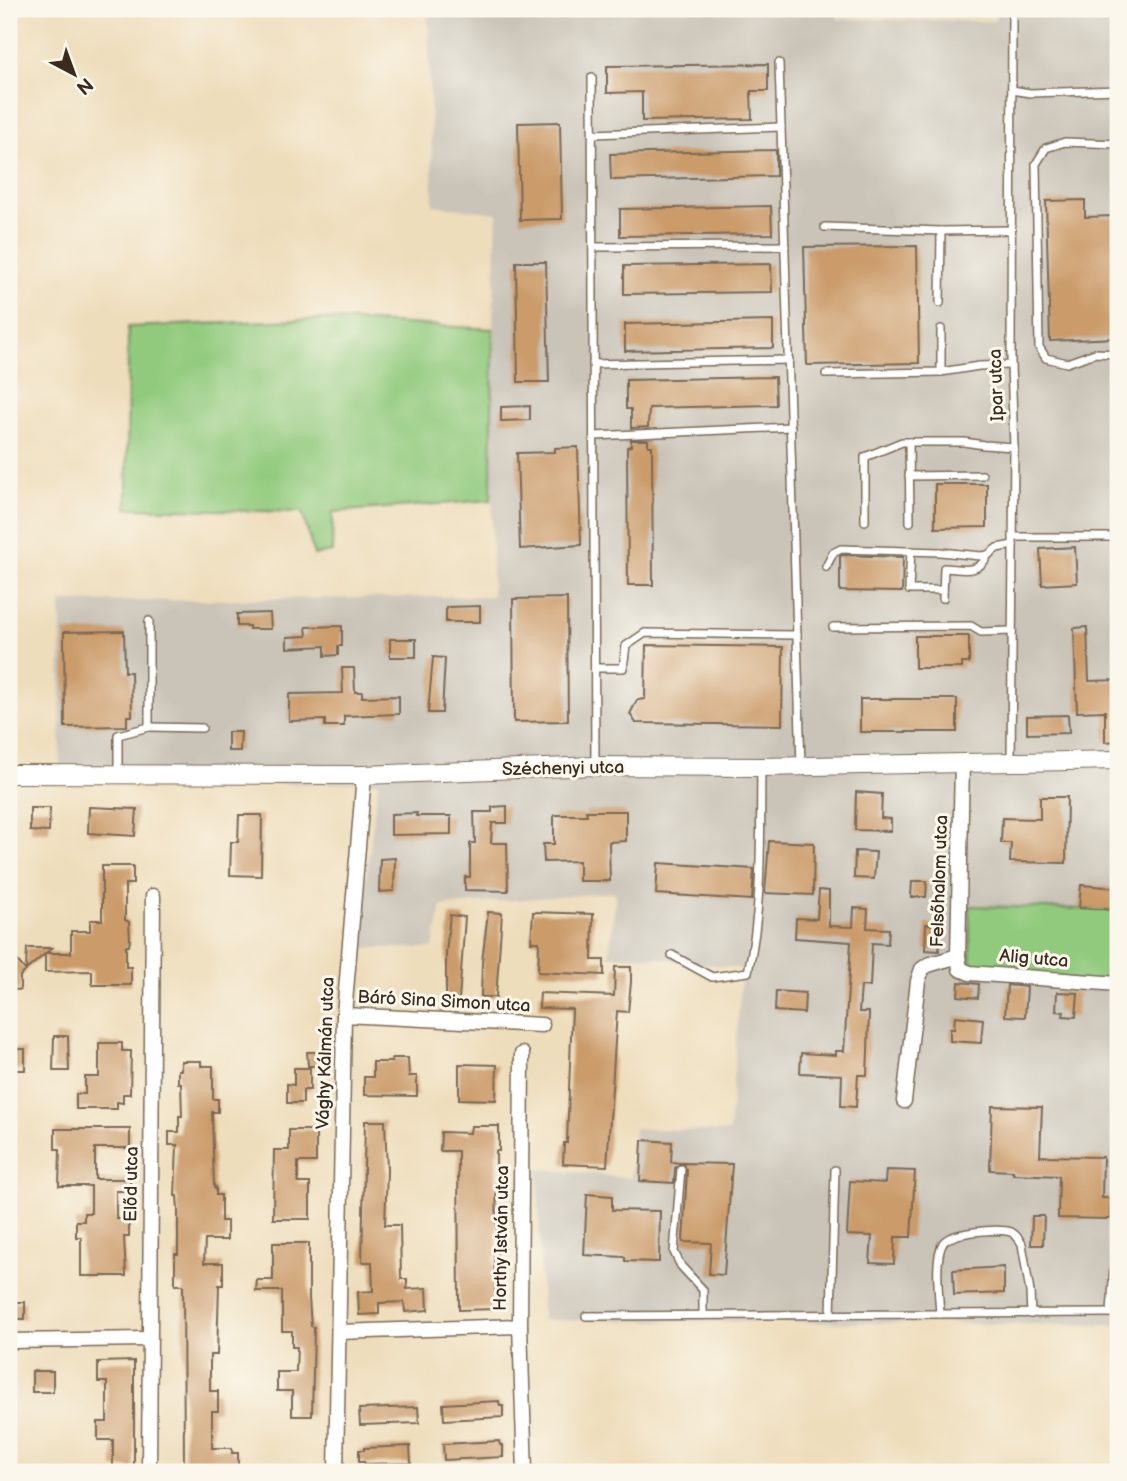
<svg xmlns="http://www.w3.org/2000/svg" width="1127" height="1481" font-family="'Balsamiq Sans',sans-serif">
  <rect width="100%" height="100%" fill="#fbf7ec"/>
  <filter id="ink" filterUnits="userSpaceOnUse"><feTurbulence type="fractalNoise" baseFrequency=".0143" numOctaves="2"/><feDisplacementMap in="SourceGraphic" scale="14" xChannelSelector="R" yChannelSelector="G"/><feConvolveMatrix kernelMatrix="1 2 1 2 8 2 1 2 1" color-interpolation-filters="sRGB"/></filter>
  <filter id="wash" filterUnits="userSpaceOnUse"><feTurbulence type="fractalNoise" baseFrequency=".00686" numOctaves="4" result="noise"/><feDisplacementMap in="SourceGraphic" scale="28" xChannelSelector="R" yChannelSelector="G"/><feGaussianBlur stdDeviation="1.57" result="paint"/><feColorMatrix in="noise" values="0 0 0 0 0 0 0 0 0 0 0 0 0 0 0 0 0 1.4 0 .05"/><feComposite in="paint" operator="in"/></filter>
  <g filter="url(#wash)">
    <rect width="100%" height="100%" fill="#edb"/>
    <!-- industrial -->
    <polygon fill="#c9c3b8" points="428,9 837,9 838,19 995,21 996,9 1118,9 1118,1325 542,1320 538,1169 631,1178 634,1128 729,1132 742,969 644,956 609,956 616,892 442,906 433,948 358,948 378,782 262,784 60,774 61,602 492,596 493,329 497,213 433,205"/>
    <!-- green -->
    <g fill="#91ca7d" stroke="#667a4e" stroke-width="2">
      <polygon points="320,319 493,329 491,500 333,512 332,552 314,555 302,512 127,508 128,327"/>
      <polygon points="969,906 1118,910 1118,984 971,973"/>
    </g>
    <g id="blocks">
      <!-- building -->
      <g fill="#cb9b6a">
        <polygon points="768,64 768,91 751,91 752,119 642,121 642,92 607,93 607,66"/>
        <polygon points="560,122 562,219 520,220 518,123"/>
        <polygon points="776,150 776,176 611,180 610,154"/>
        <polygon points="1085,200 1085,217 1113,216 1117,338 1050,341 1046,201"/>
        <polygon points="771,206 772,234 620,236 620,209"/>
        <polygon points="917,246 919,363 807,365 804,247"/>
        <polygon points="516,262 546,262 549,382 518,382"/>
        <polygon points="771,264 772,292 624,294 624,266"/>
        <polygon points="773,321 773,348 625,351 625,324"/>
        <polygon points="775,377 776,405 649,408 648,427 631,428 631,409 626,409 626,380"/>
        <polygon points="530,406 530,420 501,421 501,407"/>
        <polygon points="631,440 648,440 648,446 652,446 653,585 628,585 627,447 631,446"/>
        <polygon points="578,447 581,545 520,549 517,453 555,452 555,448"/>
        <polygon points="935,484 987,484 987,527 935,528"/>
        <polygon points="1075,547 1077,583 1042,585 1040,549"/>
        <polygon points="842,555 903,557 902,592 840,591 840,556"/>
        <polygon points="567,598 568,721 514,722 513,599"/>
        <polygon points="480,606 480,622 446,622 446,607"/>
        <polygon points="270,613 271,629 249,629 249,626 237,626 237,614"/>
        <polygon points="342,626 342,646 338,646 338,655 325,656 325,646 287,648 287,637 307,636 306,627"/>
        <polygon points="1087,627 1089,681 1118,680 1118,741 1105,742 1105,711 1077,712 1074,628"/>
        <polygon points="124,631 125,672 131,672 132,716 127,716 127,726 65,727 64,632"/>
        <polygon points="915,636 969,636 969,663 962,663 962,668 915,668"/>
        <rect x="390" y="639" width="26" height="18"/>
        <polygon points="646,645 783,647 782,725 636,723 630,714 637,700 645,699"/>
        <polygon points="433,657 445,658 442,713 428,713"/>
        <polygon points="342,668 354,668 355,692 362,692 362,697 399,696 399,714 344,716 344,726 325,726 325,720 289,721 289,694 343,693"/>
        <rect x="860" y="699" width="97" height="33"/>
        <polygon points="1068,715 1069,733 1027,734 1027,716"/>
        <polygon points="228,732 241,732 240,751 228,751"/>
        <polygon points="856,792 882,794 881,818 891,819 891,831 855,830"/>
        <polygon points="1040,797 1067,797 1066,863 1010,862 1011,843 1001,843 1002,818 1040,819"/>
        <polygon points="507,806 507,823 492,823 491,843 507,843 508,891 465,890 465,877 470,877 470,843 475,843 474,812 492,812 492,807"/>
        <polygon points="89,807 137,809 135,836 88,833"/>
        <polygon points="30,808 50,808 49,832 30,831"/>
        <polygon points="586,811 626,811 626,841 609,842 610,881 579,881 579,861 544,862 543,844 554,844 554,815 587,815"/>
        <polygon points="417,813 416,816 451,816 451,834 391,835 391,814"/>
        <polygon points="239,815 262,815 261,876 230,875 231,842 238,842"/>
        <polygon points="769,841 814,843 813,895 765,893"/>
        <polygon points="855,851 876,852 874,879 854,878"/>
        <polygon points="395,858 394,891 379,892 380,859"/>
        <polygon points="658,863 754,869 752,900 656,894"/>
        <polygon points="102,866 133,866 133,884 125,884 125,920 129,922 130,939 129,946 126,946 126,967 131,967 131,985 92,985 92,971 45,972 45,954 26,970 27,948 52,948 46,953 71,953 71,931 90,931 90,920 102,920"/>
        <polygon points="912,881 927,881 926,897 911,897"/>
        <polygon points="1081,885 1118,888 1118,910 1079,908"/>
        <polygon points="819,890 829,891 829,926 853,927 854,908 868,909 867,928 889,929 888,944 872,943 870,987 861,986 859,1012 869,1012 868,1052 867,1075 858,1075 856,1107 841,1106 842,1075 800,1073 801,1053 836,1055 836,1051 844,1051 851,942 795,938 796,918 817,919"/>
        <polygon points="488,912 502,913 496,997 481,997 482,962"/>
        <polygon points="533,912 593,914 592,960 604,960 604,975 538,972 539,942 531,942"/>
        <polygon points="450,915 465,917 459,1000 446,999 446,953"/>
        <polygon points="926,924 941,925 939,951 925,950"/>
        <polygon points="15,958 26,971 20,976 20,990 9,989 9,963"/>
        <polygon points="615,967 631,967 631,982 628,1012 617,1011 607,1166 563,1164 564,1143 567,1143 572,1009 539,1008 540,993 614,996"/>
        <polygon points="959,982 979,984 978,998 958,996"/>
        <polygon points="1007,985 1027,987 1025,1017 1005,1016"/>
        <polygon points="776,991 805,993 804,1013 775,1011"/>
        <polygon points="1057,992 1078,993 1076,1017 1063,1016 1064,1012 1056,1011"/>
        <polygon points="955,1016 983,1019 981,1043 950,1041 950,1029 954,1029"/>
        <polygon points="54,1036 68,1036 69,1071 53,1071"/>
        <polygon points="99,1043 122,1043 122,1051 131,1051 130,1094 123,1094 123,1103 117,1102 117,1109 76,1109 76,1094 85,1094 85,1077 99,1077"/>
        <rect x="9" y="1049" width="16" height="21"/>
        <polygon points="307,1052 325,1052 325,1066 308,1066"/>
        <polygon points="392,1058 408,1058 409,1076 417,1076 417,1096 364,1095 364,1077 373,1077 373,1062 392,1062"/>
        <polygon points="181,1061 201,1061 201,1066 213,1066 213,1099 218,1099 218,1112 212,1112 214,1188 216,1187 216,1195 221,1195 221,1221 227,1221 227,1240 205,1240 204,1263 223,1263 223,1285 219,1285 217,1355 210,1355 210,1391 218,1391 218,1411 212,1411 212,1448 232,1448 232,1453 238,1453 238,1468 184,1468 183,1285 175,1285 175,1254 178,1254 178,1209 177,1196 175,1196 177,1145 169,1145 169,1132 179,1132 179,1116 182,1116 181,1083 178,1083 178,1070 181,1070"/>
        <polygon points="459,1064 497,1065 496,1100 459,1099"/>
        <polygon points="294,1068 310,1068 310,1090 303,1090 303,1103 287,1103 287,1084 294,1085"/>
        <polygon points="992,1106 1042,1107 1040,1156 1103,1157 1102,1198 1111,1198 1110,1219 1058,1218 1059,1176 1013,1174 1013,1171 990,1170"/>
        <polygon points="365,1121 385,1121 387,1170 385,1225 400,1225 401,1279 407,1279 407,1289 427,1288 428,1310 405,1312 404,1302 379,1303 379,1314 359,1315 358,1292 373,1291 372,1262 362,1262"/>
        <polygon points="471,1126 499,1126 499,1151 496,1151 497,1256 494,1256 496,1309 459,1310 458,1151 440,1151 441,1132 470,1133"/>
        <polygon points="55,1129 130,1129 130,1148 95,1148 95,1179 130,1179 130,1191 116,1191 116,1219 129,1219 129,1237 124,1237 126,1276 81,1276 81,1237 76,1237 76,1221 84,1221 84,1213 91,1213 91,1186 59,1186 60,1149 55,1149"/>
        <polygon points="289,1130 316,1130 316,1162 298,1162 298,1183 310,1183 310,1219 273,1219 274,1150 289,1150"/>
        <polygon points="642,1140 672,1142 671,1162 681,1163 675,1168 674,1183 640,1181"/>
        <polygon points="682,1163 732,1164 724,1275 709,1274 711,1243 683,1242 687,1170"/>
        <polygon points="886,1170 915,1171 911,1237 895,1237 894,1264 870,1263 872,1236 847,1235 850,1181 885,1183"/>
        <polygon points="587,1194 612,1196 612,1210 660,1211 659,1262 625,1261 625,1257 584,1255"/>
        <polygon points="1032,1216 1044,1216 1043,1245 1031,1245"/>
        <polygon points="273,1243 309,1243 309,1298 311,1326 314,1327 312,1416 292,1416 292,1391 277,1391 277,1372 296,1372 297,1347 292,1347 292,1331 282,1331 282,1291 256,1291 257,1280 273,1280"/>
        <polygon points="1004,1267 1004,1293 954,1295 953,1270"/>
        <rect x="9" y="1302" width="16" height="17"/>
        <polygon points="134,1361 134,1468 113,1468 113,1440 98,1440 98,1422 107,1422 107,1382 98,1382 98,1362"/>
        <rect x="32" y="1371" width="21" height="21"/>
        <polygon points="499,1401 500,1406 503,1406 503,1417 444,1420 443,1404"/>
        <polygon points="418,1407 419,1423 360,1425 359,1409"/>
        <polygon points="499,1441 500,1445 503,1445 503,1457 444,1460 443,1444"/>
        <polygon points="410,1446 411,1463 365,1464 364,1462 359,1462 359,1450 364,1450 364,1448"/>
      </g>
    </g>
  </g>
  <g filter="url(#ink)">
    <use href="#blocks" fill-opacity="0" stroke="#7a6955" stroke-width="2"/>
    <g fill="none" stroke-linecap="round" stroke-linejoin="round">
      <defs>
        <g id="service">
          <polyline points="779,63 801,765"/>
          <polyline points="592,77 595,765"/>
          <polyline points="1012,90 1030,93 1118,90"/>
          <polyline points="593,134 781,127"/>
          <polyline points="1118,144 1065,142 1046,148 1036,164 1039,347 1046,358 1067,363 1095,353 1118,354"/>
          <polyline points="825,227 941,231 1011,230"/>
          <polyline points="593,247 785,246"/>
          <polyline points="940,303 941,231"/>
          <polyline points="593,364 789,360"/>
          <polyline points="941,372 941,329"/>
          <polyline points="826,374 941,372 979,366 1011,365"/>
          <polyline points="594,436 791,427"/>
          <polyline points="909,442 910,522"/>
          <polyline points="909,476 982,475"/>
          <polyline points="865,521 865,457 902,442 964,442 984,445 1014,447"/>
          <polyline points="1013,537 1118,537"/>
          <polyline points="911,551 909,590 943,590"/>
          <polyline points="826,567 833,553 841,549 940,552 981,556 988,555 997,548 1013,545"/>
          <path d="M 943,598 L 944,568 C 963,569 978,575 988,555"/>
          <polyline points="833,627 971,626 981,632 1012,631"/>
          <polyline points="595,668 623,668 626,646 645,633 797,635"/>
          <polyline points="149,727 202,728"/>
          <polyline points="1011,760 1014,447 1011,365 1012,9"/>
          <polyline points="118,773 118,735 149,727 149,621"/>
          <path d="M 672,955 L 712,977 L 748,972 C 763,906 760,835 761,768"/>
          <polyline points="681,1169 674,1252 681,1266 703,1290 703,1315"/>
          <polyline points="1111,1313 1118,1204"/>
          <path d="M 940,1314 C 939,1296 934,1258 943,1243 C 949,1232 999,1228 1011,1232 C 1017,1235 1019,1239 1022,1244 L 1030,1292 L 1031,1314"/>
          <polyline points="831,1315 835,1170"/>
          <polyline points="586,1316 1118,1313"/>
        </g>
        <g id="minor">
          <polyline points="958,956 960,969 970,973 1118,984"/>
          <polyline points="344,1015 542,1025"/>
          <polyline points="904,1101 918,981 922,969 928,965 958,956 962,763"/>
          <polyline points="520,1326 525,1472"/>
          <polyline points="339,1332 520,1326 522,1054"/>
          <polyline points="9,1341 148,1339"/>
          <polyline points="149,1472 153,896"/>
          <polyline points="336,1472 344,1015 364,775"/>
        </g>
        <polyline id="tertiary" points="9,774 364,775 595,766 761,767 1118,760"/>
      </defs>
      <!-- service casing -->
      <use href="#service" stroke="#7a6955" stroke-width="10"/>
      <!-- minor casing -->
      <use href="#minor" stroke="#7a6955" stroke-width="17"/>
      <!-- tertiary casing -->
      <use href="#tertiary" stroke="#7a6955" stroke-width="20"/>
      <!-- service -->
      <use href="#service" stroke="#fff" stroke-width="7"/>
      <!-- minor -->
      <use href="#minor" stroke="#fff" stroke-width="14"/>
      <!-- tertiary -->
      <use href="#tertiary" stroke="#fff" stroke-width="18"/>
    </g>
  </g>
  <g text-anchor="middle" stroke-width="6" stroke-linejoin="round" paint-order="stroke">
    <!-- street labels -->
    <g font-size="18" fill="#3b2a1e" stroke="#fbf7ec">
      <text transform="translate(996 385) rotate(-92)" y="6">Ipar utca</text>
      <text transform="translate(563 768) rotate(-1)" y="6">Széchenyi utca</text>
      <text transform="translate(939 881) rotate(-88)" y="6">Felsőhalom utca</text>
      <text transform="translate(1034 958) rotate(5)" y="6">Alig utca</text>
      <text transform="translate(444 1001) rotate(3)" y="6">Báró Sina Simon utca</text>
      <text transform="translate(325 1053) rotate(-88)" y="6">Vághy Kálmán utca</text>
      <text transform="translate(131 1184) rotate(-89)" y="6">Előd utca</text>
      <text transform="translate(501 1238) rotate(-89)" y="6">Horthy István utca</text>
    </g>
  </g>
  <!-- margin -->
  <rect width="1127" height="1481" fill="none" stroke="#fbf7ec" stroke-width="35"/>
  <!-- north arrow -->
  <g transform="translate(74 74) rotate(139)" stroke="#fbf7ec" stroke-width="5" paint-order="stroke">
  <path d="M0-5L12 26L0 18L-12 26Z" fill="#3b2a1e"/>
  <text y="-10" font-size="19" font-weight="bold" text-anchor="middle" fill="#3b2a1e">N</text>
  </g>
</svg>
